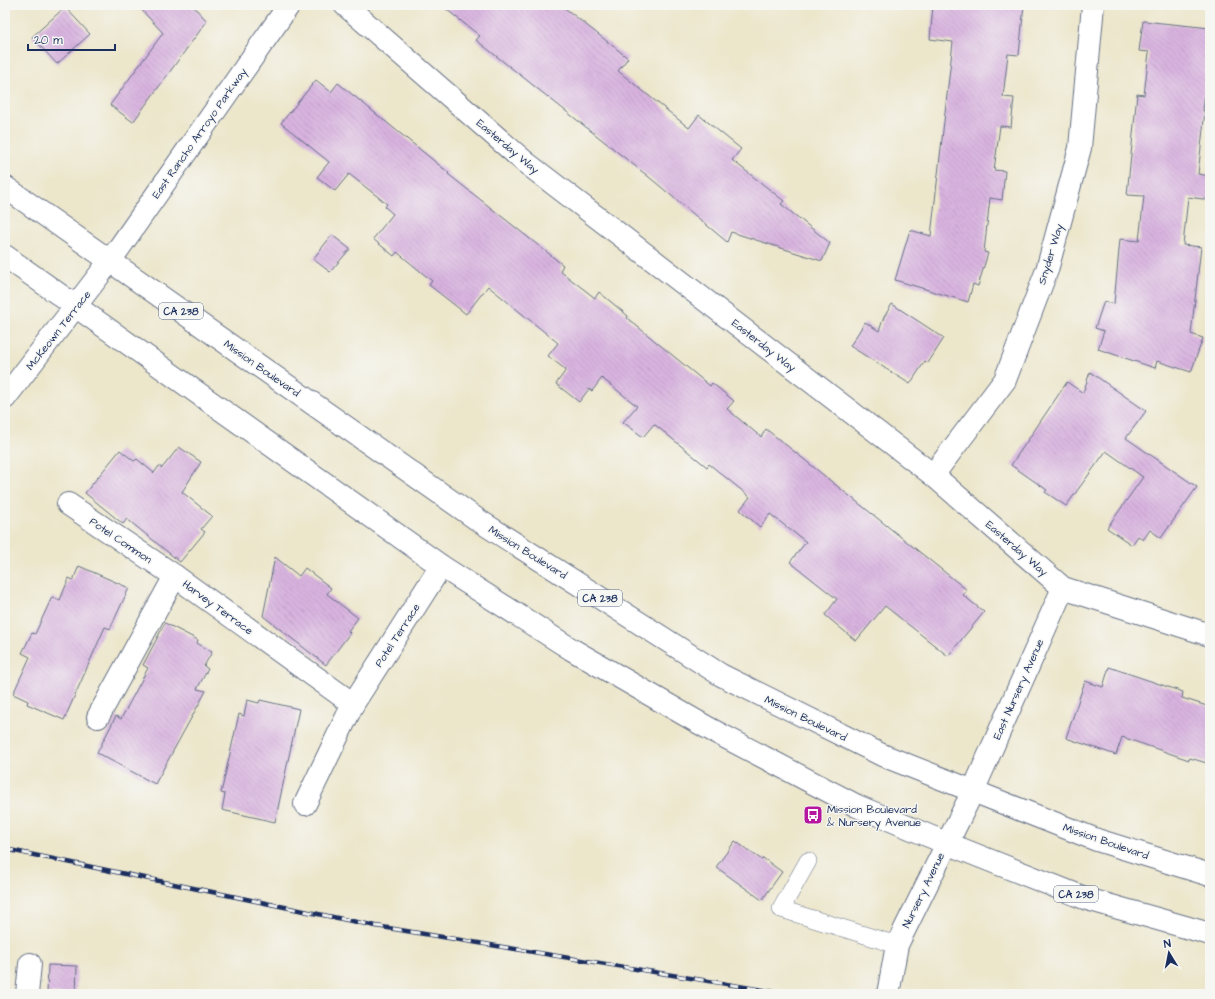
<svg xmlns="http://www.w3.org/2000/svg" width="1215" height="999" font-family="'Architects Daughter',sans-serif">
  <defs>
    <pattern id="building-back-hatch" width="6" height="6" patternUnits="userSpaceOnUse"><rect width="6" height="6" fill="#d8b3df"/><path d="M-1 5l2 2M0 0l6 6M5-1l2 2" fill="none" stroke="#b99ac2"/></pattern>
  </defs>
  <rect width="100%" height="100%" fill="#f6f6f2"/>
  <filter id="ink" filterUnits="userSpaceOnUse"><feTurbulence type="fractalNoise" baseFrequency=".025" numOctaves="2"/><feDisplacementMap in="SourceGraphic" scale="8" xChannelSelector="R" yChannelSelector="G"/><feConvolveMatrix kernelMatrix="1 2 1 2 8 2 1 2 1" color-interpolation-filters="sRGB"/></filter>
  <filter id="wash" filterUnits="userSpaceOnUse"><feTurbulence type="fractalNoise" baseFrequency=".012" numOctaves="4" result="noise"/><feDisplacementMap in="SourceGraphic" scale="16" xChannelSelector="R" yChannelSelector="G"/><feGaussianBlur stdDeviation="0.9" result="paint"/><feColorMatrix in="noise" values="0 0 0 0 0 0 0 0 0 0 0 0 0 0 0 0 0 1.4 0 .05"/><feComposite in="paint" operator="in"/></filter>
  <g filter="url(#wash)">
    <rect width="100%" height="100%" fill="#ece6cb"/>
    <g id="blocks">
      <!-- building -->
      <g fill="url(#building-back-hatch)">
        <polygon points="137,5 192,5 207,21 133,122 110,105 163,33"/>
        <polygon points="441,5 561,5 628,58 618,71 689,128 699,115 741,149 732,160 784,201 781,204 830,243 822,261 731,232 727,242 649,177 476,40 480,36"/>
        <polygon points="933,5 1024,5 1019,55 1008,54 1003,97 1014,98 1011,127 1000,126 994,170 1005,171 1002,200 990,198 984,252 988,253 978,286 973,284 968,302 895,280 910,230 931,236 953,42 930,39"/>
        <polygon points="65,7 90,34 57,64 32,37"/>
        <polygon points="1143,21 1210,28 1210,45 1203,111 1205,111 1198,174 1210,176 1210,200 1188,197 1183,245 1201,247 1191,334 1203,338 1191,372 1157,361 1155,368 1098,349 1104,331 1095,328 1104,301 1114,304 1120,239 1139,241 1144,196 1127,195 1137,94 1144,95 1149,52 1139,51"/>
        <polygon points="316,80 331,92 338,83 449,173 448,174 563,265 560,271 595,298 599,292 628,316 627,318 710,386 712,383 734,401 727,409 761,437 766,429 967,590 963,595 984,612 948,656 885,606 856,641 825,615 837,599 790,562 806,542 770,514 760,527 740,510 750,497 709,464 707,467 654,424 643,437 623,422 637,406 602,378 592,391 589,389 579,402 556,384 566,370 548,356 558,343 488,286 466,314 429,285 432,281 397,252 394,256 373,239 393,214 385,207 387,204 349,174 335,191 317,177 329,162 281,123"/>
        <polygon points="332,235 350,249 330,272 313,259"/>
        <polygon points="892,304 944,338 928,363 925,361 910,384 850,346 865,322 879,331 884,317"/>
        <polygon points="1090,372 1146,411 1126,438 1197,487 1161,538 1150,530 1143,540 1138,536 1132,545 1107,528 1143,477 1106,451 1066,506 1045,492 1047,490 1011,465 1067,382 1083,393"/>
        <polygon points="179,447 201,462 182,492 212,516 201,529 205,532 180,562 127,519 123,524 85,493 120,450 134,461 137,459 154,473 159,466 162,468"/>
        <polygon points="275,557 299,576 305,568 331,588 327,594 358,618 348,631 350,633 326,665 263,616"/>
        <polygon points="79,566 129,588 110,629 105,627 64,720 27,704 28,701 13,694 30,657 22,653 32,633 35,634 52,597 60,600 69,578 73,580"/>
        <polygon points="165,623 198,640 197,643 212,652 204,666 208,669 197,689 206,691 155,784 97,753 116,716 121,719 148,668 143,665"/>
        <polygon points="1109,667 1183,692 1182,698 1210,707 1210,764 1190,758 1189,760 1122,737 1116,755 1066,738 1085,681 1103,687"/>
        <polygon points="247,700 259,703 260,700 299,709 275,822 222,810 225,794 221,793 239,714 244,716"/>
        <polygon points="735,841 762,860 763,858 782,872 762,900 716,867"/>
        <polygon points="48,965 77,966 76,994 47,994"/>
      </g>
    </g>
  </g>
  <g filter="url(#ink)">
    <use href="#blocks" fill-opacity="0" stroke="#646f84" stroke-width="1"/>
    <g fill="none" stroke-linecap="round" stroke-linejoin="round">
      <defs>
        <polyline id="lane" points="808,861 781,909 897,945"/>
        <g id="street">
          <polyline points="345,5 525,162 933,475 1063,588 1210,635"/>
          <polyline points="5,398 110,261 289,5"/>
          <polyline points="933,475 1005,380 1047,270 1080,148 1093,5"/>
          <polyline points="68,504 175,576 353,704"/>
          <polyline points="98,717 175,576"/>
          <polyline points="973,791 1063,588"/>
          <polyline points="305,804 353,704 441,566"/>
          <polyline points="27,994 30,964"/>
        </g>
        <polyline id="secondary" points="888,994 897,945 973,791"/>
        <g id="primary">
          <polyline points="5,187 478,520 721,675 882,755 1097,840 1210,875"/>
          <polyline points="5,256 441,566 571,649 708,728 857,806 946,843 1087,899 1210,934"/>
        </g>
      </defs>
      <!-- lane casing -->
      <use href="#lane" stroke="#646f84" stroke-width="18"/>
      <!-- street casing -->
      <use href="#street" stroke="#646f84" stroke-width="24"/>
      <!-- secondary casing -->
      <use href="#secondary" stroke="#646f84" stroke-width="24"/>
      <!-- primary casing -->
      <use href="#primary" stroke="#646f84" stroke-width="24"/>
      <!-- lane -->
      <use href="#lane" stroke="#fff" stroke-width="17"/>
      <!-- street -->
      <use href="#street" stroke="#fff" stroke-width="22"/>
      <!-- secondary -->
      <use href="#secondary" stroke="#fff" stroke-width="22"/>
      <!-- primary -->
      <use href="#primary" stroke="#fff" stroke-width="22"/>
      <defs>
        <polyline id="rail" points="5,849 376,926 787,994"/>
      </defs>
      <!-- rail casing -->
      <use href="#rail" stroke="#1b2f5e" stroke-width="4.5"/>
      <!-- rail -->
      <use href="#rail" stroke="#f6f6f2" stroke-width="3" stroke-dasharray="9" stroke-linecap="butt"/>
    </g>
  </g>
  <!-- icons -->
  <defs>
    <symbol id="bus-square" viewBox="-11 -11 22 22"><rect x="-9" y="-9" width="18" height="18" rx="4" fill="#b5179e" stroke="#f6f6f2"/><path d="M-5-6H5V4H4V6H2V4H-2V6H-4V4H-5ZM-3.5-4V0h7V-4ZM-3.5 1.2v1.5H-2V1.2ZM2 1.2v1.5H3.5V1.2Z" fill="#fff"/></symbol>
  </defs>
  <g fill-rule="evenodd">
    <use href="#bus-square" x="802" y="804" width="22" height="22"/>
  </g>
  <g text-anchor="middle" stroke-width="3" stroke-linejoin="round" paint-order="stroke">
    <!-- shield labels -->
    <g fill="#f6f6f2" stroke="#5d6b8a" stroke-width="1">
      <rect x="159" y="303" width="44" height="16" rx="3"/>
      <rect x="578" y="590" width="44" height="16" rx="3"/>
      <rect x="1054" y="886" width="44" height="16" rx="3"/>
    </g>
    <g font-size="10" font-weight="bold" fill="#1b2f5e">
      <text x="181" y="315">CA 238</text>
      <text x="600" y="602">CA 238</text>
      <text x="1076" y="898">CA 238</text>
    </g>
    <!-- street labels -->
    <g font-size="11" fill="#1b2f5e" stroke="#f6f6f2">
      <text transform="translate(199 133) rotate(-55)" y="4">East Rancho Arroyo Parkway</text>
      <text transform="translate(508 146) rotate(40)" y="4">Easterday Way</text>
      <text transform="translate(1050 254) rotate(-73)" y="4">Snyder Way</text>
      <text transform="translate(58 330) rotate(-52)" y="4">McKeown Terrace</text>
      <text transform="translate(764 345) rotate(38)" y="4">Easterday Way</text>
      <text transform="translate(262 368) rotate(35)" y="4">Mission Boulevard</text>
      <text transform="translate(121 540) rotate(34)" y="4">Potel Common</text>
      <text transform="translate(1017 548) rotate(41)" y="4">Easterday Way</text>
      <text transform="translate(528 552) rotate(32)" y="4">Mission Boulevard</text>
      <text transform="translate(218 607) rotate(36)" y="4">Harvey Terrace</text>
      <text transform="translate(397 635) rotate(-57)" y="4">Potel Terrace</text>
      <text transform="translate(1018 689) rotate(-66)" y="4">East Nursery Avenue</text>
      <text transform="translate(806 718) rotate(26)" y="4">Mission Boulevard</text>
      <text transform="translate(1106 841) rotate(19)" y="4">Mission Boulevard</text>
      <text transform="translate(923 890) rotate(-64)" y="4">Nursery Avenue</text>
    </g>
    <!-- poi labels -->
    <g font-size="11" fill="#1b2f5e" stroke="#f6f6f2" text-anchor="start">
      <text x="827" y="813">Mission Boulevard<tspan x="827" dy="13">&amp; Nursery Avenue</tspan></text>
    </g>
  </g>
  <!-- margin -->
  <rect width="1215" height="999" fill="none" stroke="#f6f6f2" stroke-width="20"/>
  <!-- north arrow -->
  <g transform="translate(1169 953) rotate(350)" stroke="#f6f6f2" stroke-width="3" paint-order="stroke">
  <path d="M0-3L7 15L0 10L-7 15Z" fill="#1b2f5e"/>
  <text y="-6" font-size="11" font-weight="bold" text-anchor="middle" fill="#1b2f5e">N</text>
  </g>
  <!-- scale -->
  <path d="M28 44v6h87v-6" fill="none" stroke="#1b2f5e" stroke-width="2"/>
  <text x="34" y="44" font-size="12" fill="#1b2f5e" stroke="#f6f6f2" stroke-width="3" paint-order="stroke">20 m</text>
</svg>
